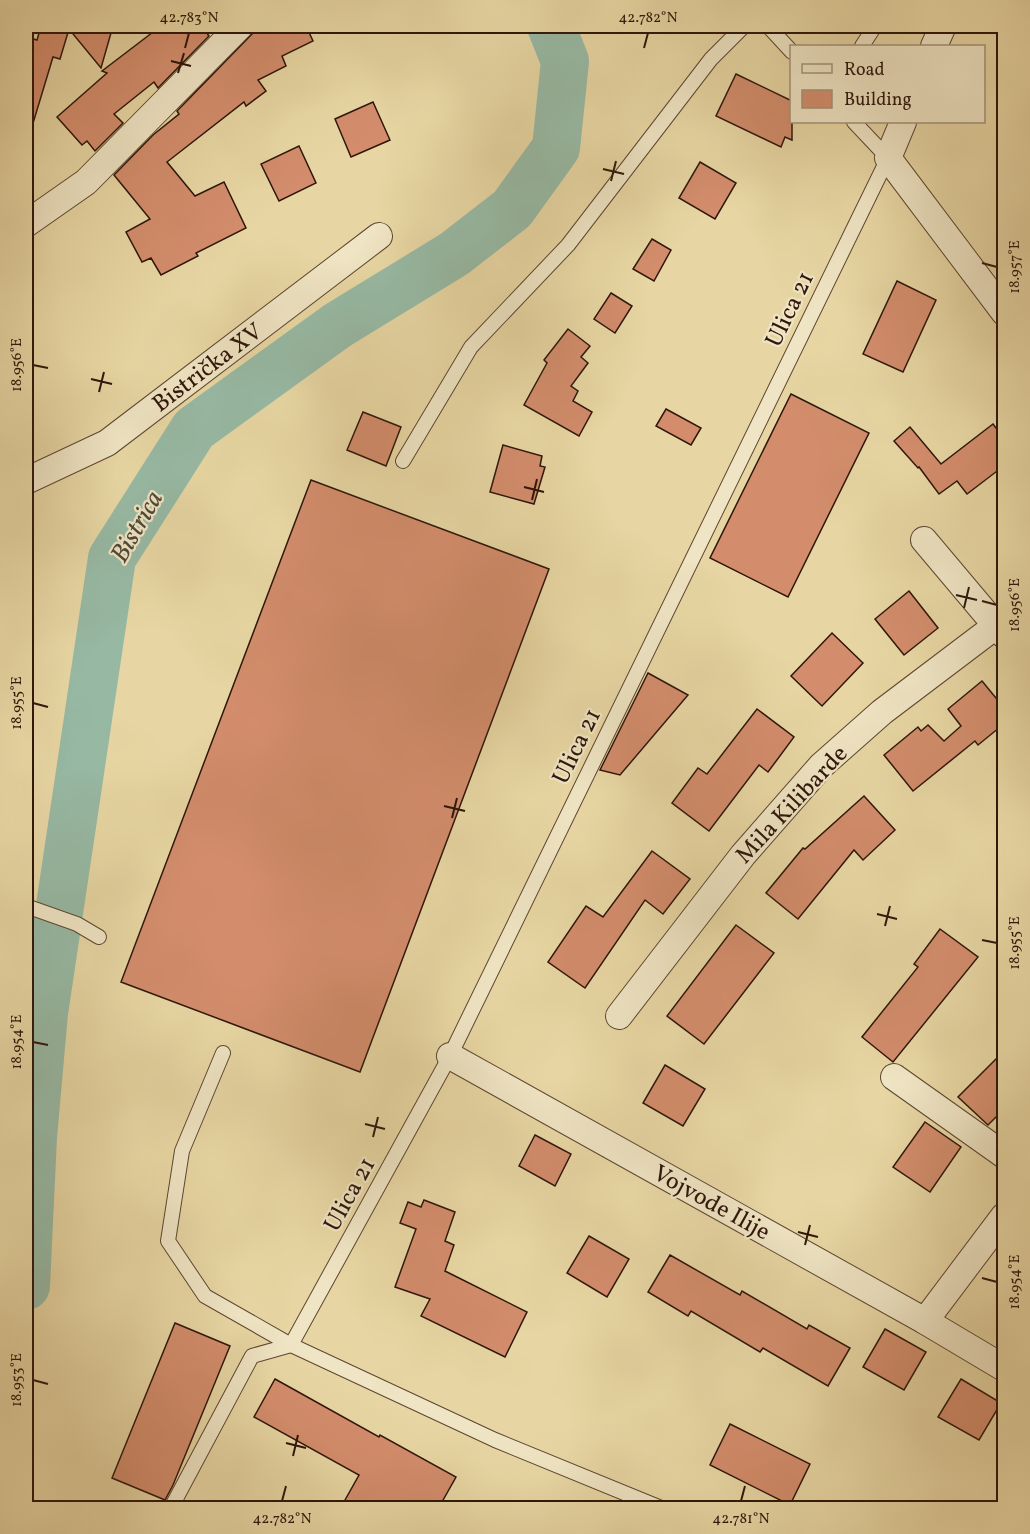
<svg xmlns="http://www.w3.org/2000/svg" width="1030" height="1534" font-family="Vollkorn,serif">
  <rect width="100%" height="100%" fill="#e7d6a3"/>
  <filter id="stains"><feTurbulence type="fractalNoise" baseFrequency=".00333" numOctaves="4"/><feColorMatrix values="0 0 0 0 .2 0 0 0 0 .09 0 0 0 0 .02 0 0 0 .5 -.17"/></filter>
  <radialGradient id="worn" r=".72"><stop offset=".6" stop-color="#630" stop-opacity="0"/><stop offset="1" stop-color="#630" stop-opacity=".3"/></radialGradient>
  <g fill="none" stroke-linecap="round" stroke-linejoin="round">
    <!-- river -->
    <polyline stroke="#97b9a4" stroke-width="48" points="26,1286 33,1137 44,1013 112,558 194,429 338,325 454,254 512,209 556,148 565,61 551,26"/>
  </g>
  <!-- building -->
  <g fill="#d38d6c" stroke="#2e160b" stroke-width="1.5">
    <polygon points="41,26 113,26 101,68 69,29 60,59 53,57 31,130 26,129 26,37 37,40"/>
    <polygon points="161,26 201,26 209,36 158,88 154,82 114,114 123,123 95,151 87,141 82,145 57,117 107,73 102,71"/>
    <polygon points="269,26 306,26 313,41 282,56 286,66 258,80 266,91 246,106 244,102 167,162 195,196 224,182 246,228 196,253 198,256 161,275 151,258 142,262 126,232 150,219 114,175 153,135 179,114 177,111 253,33"/>
    <polygon points="736,74 792,101 792,140 785,137 781,147 716,116"/>
    <polygon points="373,102 390,140 351,157 335,119"/>
    <polygon points="299,146 316,183 279,201 261,164"/>
    <polygon points="700,162 736,183 715,219 679,198"/>
    <polygon points="652,239 671,250 654,281 633,269"/>
    <polygon points="897,281 936,300 903,372 863,354"/>
    <polygon points="611,293 632,306 615,333 594,319"/>
    <polygon points="568,329 590,346 581,357 588,363 571,386 578,391 573,401 592,412 579,436 524,405 547,363 544,360"/>
    <polygon points="791,394 869,433 788,597 710,558"/>
    <polygon points="666,409 701,428 691,445 656,426"/>
    <polygon points="363,412 401,427 386,466 347,450"/>
    <polygon points="993,424 1005,440 1005,465 967,494 957,481 939,494 919,467 918,468 894,441 910,427 941,464"/>
    <polygon points="503,445 542,456 540,466 545,467 534,504 490,492"/>
    <polygon points="311,480 549,569 360,1072 121,982"/>
    <polygon points="909,591 938,628 904,655 875,619"/>
    <polygon points="832,633 863,663 822,706 791,676"/>
    <polygon points="648,673 688,695 620,775 600,770"/>
    <polygon points="982,681 1005,709 1005,723 978,745 975,741 913,791 884,755 918,727 921,731 928,725 944,741 961,726 948,709"/>
    <polygon points="757,709 794,737 768,772 759,765 709,831 672,803 698,768 707,774"/>
    <polygon points="864,796 895,830 863,860 854,850 798,919 766,893 803,848 805,849"/>
    <polygon points="652,851 690,879 663,914 645,900 585,988 548,962 586,906 603,917"/>
    <polygon points="736,925 774,953 704,1044 667,1016"/>
    <polygon points="940,929 978,957 893,1062 862,1037 918,967 914,964"/>
    <polygon points="1005,1050 1005,1108 988,1125 958,1097"/>
    <polygon points="665,1065 705,1089 683,1126 643,1103"/>
    <polygon points="925,1122 961,1147 930,1192 893,1167"/>
    <polygon points="535,1135 571,1154 555,1186 519,1166"/>
    <polygon points="424,1200 455,1212 445,1241 454,1245 445,1271 527,1312 505,1357 421,1316 430,1299 395,1287 416,1229 400,1223 408,1202 421,1207"/>
    <polygon points="589,1236 629,1259 607,1297 567,1273"/>
    <polygon points="670,1255 740,1295 742,1291 807,1329 809,1325 850,1348 828,1386 763,1348 760,1352 691,1311 688,1316 648,1292"/>
    <polygon points="175,1323 230,1346 173,1485 165,1500 112,1478"/>
    <polygon points="885,1329 926,1352 904,1390 863,1367"/>
    <polygon points="275,1379 379,1437 380,1435 456,1477 438,1509 340,1509 359,1475 254,1417"/>
    <polygon points="961,1379 1001,1403 979,1440 938,1417"/>
    <polygon points="730,1424 810,1464 790,1505 710,1465"/>
  </g>
  <g fill="none" stroke-linecap="round" stroke-linejoin="round">
    <defs>
      <g id="lane">
        <polyline points="768,26 792,52"/>
        <polyline points="862,46 875,26"/>
        <polyline points="403,461 471,347 568,245 711,59 744,26"/>
        <polyline points="26,906 77,924 99,937"/>
        <polyline points="223,1053 182,1151 168,1241 205,1296 291,1345 495,1440 661,1508"/>
        <polyline points="291,1345 450,1056 888,158 854,122"/>
        <polyline points="171,1508 252,1356 291,1345"/>
      </g>
      <g id="street">
        <polyline points="934,46 943,26"/>
        <polyline points="903,122 888,158 1004,312"/>
        <polyline points="26,224 86,182 240,26"/>
        <polyline points="26,481 107,443 379,236"/>
        <polyline points="924,540 1004,635"/>
        <polyline points="619,1016 743,855 821,766 882,712 997,625"/>
        <polyline points="450,1056 925,1321 1004,1368"/>
        <polyline points="894,1077 1004,1155"/>
        <polyline points="925,1321 1004,1216"/>
      </g>
    </defs>
    <!-- lane casing -->
    <use href="#lane" stroke="#5c4631" stroke-width="16"/>
    <!-- street casing -->
    <use href="#street" stroke="#5c4631" stroke-width="28"/>
    <!-- lane -->
    <use href="#lane" stroke="#efe4c3" stroke-width="14"/>
    <!-- street -->
    <use href="#street" stroke="#efe4c3" stroke-width="26"/>
  </g>
  <!-- ticks -->
  <path fill="none" stroke="#2e160b" stroke-width="2" d="M 185,48 L 189,33M 644,48 L 648,33M 171,61 L 191,66M 178,73 L 184,53M 603,169 L 624,174M 611,181 L 616,161M 982,263 L 997,267M 33,365 L 48,368M 91,379 L 112,384M 99,392 L 104,372M 524,487 L 544,492M 532,500 L 537,479M 956,595 L 977,600M 982,601 L 997,605M 964,608 L 969,587M 33,703 L 48,707M 444,806 L 465,811M 452,818 L 457,798M 877,914 L 897,919M 885,926 L 890,906M 982,940 L 997,943M 33,1042 L 48,1045M 365,1124 L 385,1129M 373,1137 L 378,1117M 798,1232 L 818,1237M 805,1245 L 810,1225M 982,1278 L 997,1282M 33,1380 L 48,1384M 286,1443 L 306,1448M 293,1456 L 298,1435M 282,1501 L 286,1486M 741,1501 L 745,1486"/>
  <g text-anchor="middle" stroke-width="4.5" stroke-linejoin="round" paint-order="stroke">
    <!-- street labels -->
    <g font-size="24" fill="#2e160b" stroke="#efe4c3">
      <text transform="translate(789 309) rotate(-64)" y="8">Ulica 21</text>
      <text transform="translate(207 367) rotate(-37)" y="8">Bistrička XV</text>
      <text transform="translate(576 746) rotate(-64)" y="8">Ulica 21</text>
      <text transform="translate(791 804) rotate(-47)" y="8">Mila Kilibarde</text>
      <text transform="translate(349 1194) rotate(-61)" y="8">Ulica 21</text>
      <text transform="translate(712 1202) rotate(29)" y="8">Vojvode Ilije</text>
    </g>
    <!-- water labels -->
    <g font-size="26" font-style="italic" fill="#4e4739" stroke="#efe4c3">
      <text transform="translate(136 526) rotate(-60)" y="9">Bistrica</text>
    </g>
  </g>
  <!-- margin -->
  <rect width="1030" height="1534" fill="none" stroke="#e7d6a3" stroke-width="66"/>
  <!-- legend -->
  <rect x="790" y="45" width="195" height="78" fill="#efe4c3" stroke="#a29279" stroke-width="1.5"/>
  <rect x="802" y="64" width="30" height="9" fill="#efe4c3" stroke="#a29279" stroke-width="1.5"/>
  <text x="844" y="75" font-size="18" fill="#2e160b">Road</text>
  <rect x="802" y="90" width="30" height="18" fill="#d38d6c" stroke="#a29279" stroke-width="1.5"/>
  <text x="844" y="105" font-size="18" fill="#2e160b">Building</text>
  <rect x="33" y="33" width="964" height="1468" fill="none" stroke="#2e160b" stroke-width="2"/>
  <g font-size="15" text-anchor="middle" fill="#2e160b">
    <text x="189" y="22">42.783°N</text>
    <text x="648" y="22">42.782°N</text>
    <text transform="translate(1014 267) rotate(-90)" y="5">18.957°E</text>
    <text transform="translate(16 365) rotate(-90)" y="5">18.956°E</text>
    <text transform="translate(1014 605) rotate(-90)" y="5">18.956°E</text>
    <text transform="translate(16 703) rotate(-90)" y="5">18.955°E</text>
    <text transform="translate(1014 943) rotate(-90)" y="5">18.955°E</text>
    <text transform="translate(16 1042) rotate(-90)" y="5">18.954°E</text>
    <text transform="translate(1014 1282) rotate(-90)" y="5">18.954°E</text>
    <text transform="translate(16 1380) rotate(-90)" y="5">18.953°E</text>
    <text x="282" y="1523">42.782°N</text>
    <text x="741" y="1523">42.781°N</text>
  </g>
  <rect width="100%" height="100%" filter="url(#stains)"/>
  <rect width="100%" height="100%" fill="url(#worn)"/>
</svg>
